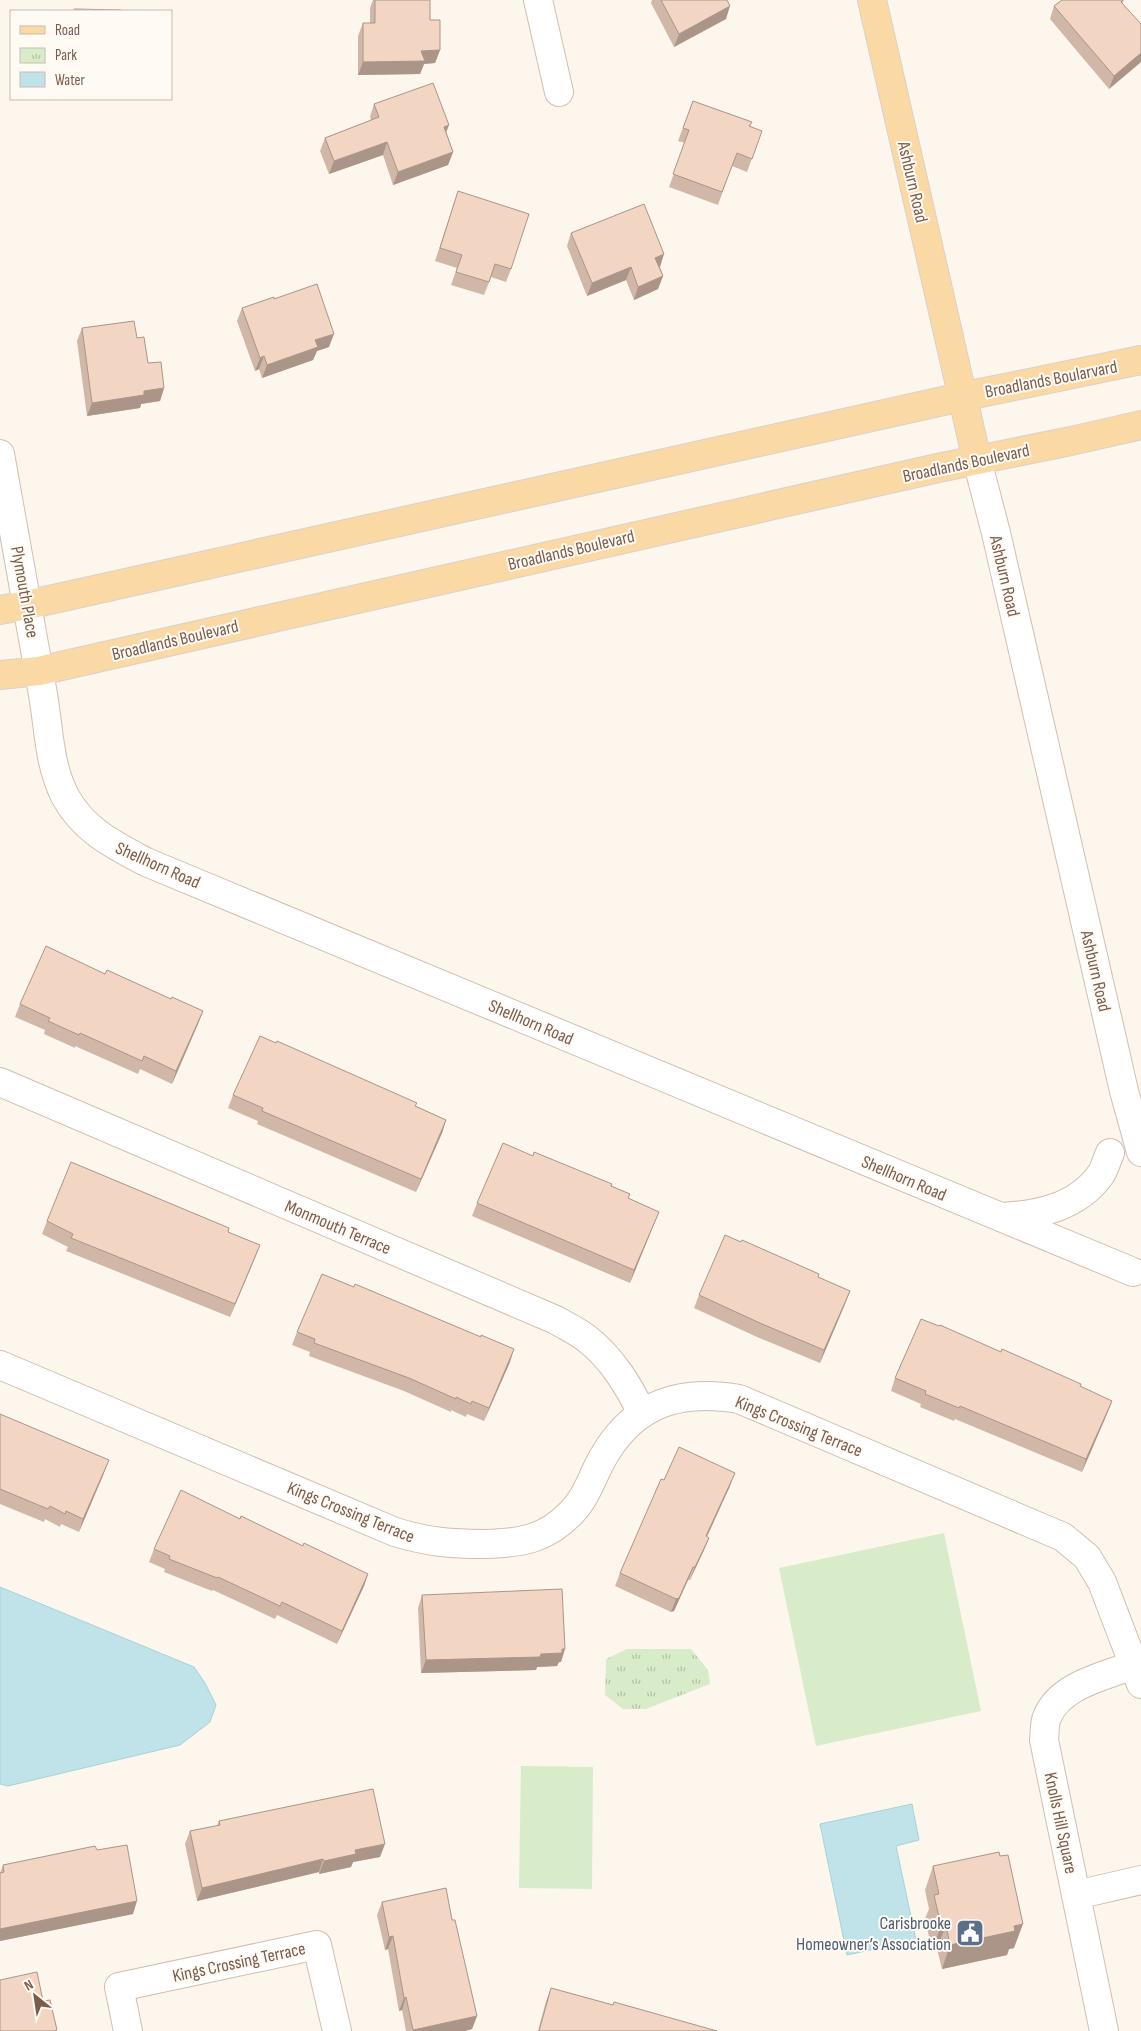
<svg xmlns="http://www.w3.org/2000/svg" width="1141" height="2031" font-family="'Sofia Sans Condensed',sans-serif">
  <defs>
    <pattern id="park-tufts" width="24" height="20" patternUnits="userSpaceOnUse" patternTransform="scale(1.25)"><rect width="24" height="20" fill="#d8ecc9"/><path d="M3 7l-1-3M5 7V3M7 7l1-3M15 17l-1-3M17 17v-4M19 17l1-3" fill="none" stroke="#b4c2a5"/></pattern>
  </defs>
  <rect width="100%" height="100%" fill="#fdf6ec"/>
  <!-- park -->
  <polygon fill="url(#park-tufts)" points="627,1649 691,1649 708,1670 710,1684 646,1709 623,1709 605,1695 606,1659"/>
  <!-- pitch -->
  <g fill="#d8ecc9">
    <polygon points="944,1533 981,1711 816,1746 779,1568"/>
    <polygon points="521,1766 593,1767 592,1889 519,1888"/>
  </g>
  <!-- water -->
  <g fill="#bfe3e8" stroke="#a5d3da">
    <polygon points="0,1587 194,1667 205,1683 216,1705 210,1722 180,1745 8,1786 0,1784"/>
    <polygon points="912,1804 919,1840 896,1846 916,1940 847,1955 820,1824"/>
  </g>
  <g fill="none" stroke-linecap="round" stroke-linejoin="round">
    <defs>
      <g id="minor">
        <polyline points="538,0 559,92"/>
        <path d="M 0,454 C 14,532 28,611 42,689 C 49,725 48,763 65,796 C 83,830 114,845 146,862 L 1133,1272"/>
        <polyline points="977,460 996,533 1124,1091 1141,1152"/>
        <path d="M 0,1082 L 556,1320 C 566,1326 577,1331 586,1338 C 612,1358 628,1385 642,1413"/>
        <path d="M 1002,1217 C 1039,1215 1078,1207 1101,1174 C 1105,1168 1107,1159 1110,1153"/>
        <path d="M 0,1365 L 395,1532 C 428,1542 450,1544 485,1544 C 520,1543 545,1540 571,1513 C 588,1496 593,1473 605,1454 C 636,1402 682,1389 739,1399 L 1063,1537 L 1087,1557 L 1102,1582 L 1141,1684"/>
        <polyline points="1076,1895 1141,1880"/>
        <polyline points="128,2031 119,1987 317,1945 337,2031"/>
        <path d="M 1104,2031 L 1044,1740 C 1045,1733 1044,1724 1047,1717 C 1060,1685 1104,1676 1134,1665"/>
      </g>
      <g id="major">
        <polyline points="872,0 977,460"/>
        <polyline points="0,610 27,605 961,397 1141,360"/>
        <polyline points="0,675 39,671 938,468 1071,441 1141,425"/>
      </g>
    </defs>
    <!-- minor casing -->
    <use href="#minor" stroke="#d1beb0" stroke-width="30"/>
    <!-- major casing -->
    <use href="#major" stroke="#dad1cd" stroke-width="30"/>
    <!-- minor -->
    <use href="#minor" stroke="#fff" stroke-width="28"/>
    <!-- major -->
    <use href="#major" stroke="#fbd9a5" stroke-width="28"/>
  </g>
  <!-- wall -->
  <g fill="#d1b7a8">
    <polygon points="373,0 430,0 430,20 440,50 435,63 424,64 420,74 358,75 358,36 363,23 370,23 370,8"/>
    <polygon points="652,0 727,0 726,19 674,47 651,3"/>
    <polygon points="1124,0 1122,4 1141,24 1141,62 1109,89 1050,19 1054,6"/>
    <polygon points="693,101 752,122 750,127 762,131 747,172 732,166 718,205 669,187 685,143 678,141"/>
    <polygon points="374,104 446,132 453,152 448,165 393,185 383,155 329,174 320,151 325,138 371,120 370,117"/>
    <polygon points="458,191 511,269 506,282 491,277 484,295 451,285 457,268 435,261"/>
    <polygon points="571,233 660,267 663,276 658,289 634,300 626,280 587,296 567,246"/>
    <polygon points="274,299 329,347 317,351 313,360 262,378 259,369 255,371 237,321 242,308"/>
    <polygon points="82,328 137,338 148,363 164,388 160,401 141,404 140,408 87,416 77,341"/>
    <polygon points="105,974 203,1011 198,1024 172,1084 140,1069 138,1074 75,1046 75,1048 44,1034 45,1030 15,1017 20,1004"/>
    <polygon points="233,1095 416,1106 446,1120 442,1133 416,1192 257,1124 258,1121 228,1108"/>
    <polygon points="533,1156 611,1186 630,1194 628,1198 659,1212 630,1283 472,1216 477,1203"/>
    <polygon points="47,1221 228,1232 260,1245 230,1317 66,1251 68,1247 42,1234"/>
    <polygon points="818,1277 850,1291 845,1304 820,1363 757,1337 694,1308 699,1295"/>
    <polygon points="297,1332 510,1362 484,1421 467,1414 466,1417 451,1410 451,1412 404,1391 309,1356 310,1352 292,1345"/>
    <polygon points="1001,1352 1112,1401 1107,1414 1082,1472 955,1419 954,1421 920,1407 921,1404 891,1391 895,1378"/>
    <polygon points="0,1414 104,1473 79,1532 61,1524 60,1527 45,1519 44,1522 0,1504"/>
    <polygon points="664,1480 730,1486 707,1537 709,1538 704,1550 690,1580 688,1580 674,1611 671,1612 615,1586 620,1573"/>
    <polygon points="240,1519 368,1574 364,1586 337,1644 277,1615 275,1619 213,1590 212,1591 164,1572 165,1569 149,1562 154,1549"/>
    <polygon points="422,1595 561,1662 559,1662 557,1666 537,1667 536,1670 421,1673 418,1608"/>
    <polygon points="219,1821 380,1857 353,1862 351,1867 319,1874 319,1872 197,1901 185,1844 190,1831 217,1826"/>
    <polygon points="97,1850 133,1914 0,1941 0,1873 3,1865"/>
    <polygon points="933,1866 1014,1948 1009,1949 1007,1955 942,1969 937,1949 932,1950 925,1919 929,1909 925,1890"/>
    <polygon points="382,1902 452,1920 477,2016 472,2029 465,2031 406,2031 402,2010 399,2011 388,1949 385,1950 377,1915"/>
    <polygon points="551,1988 613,2005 717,2031 538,2031 546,2001"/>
  </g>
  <!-- shaded-wall -->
  <g fill="#aa9588">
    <polygon points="730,6 726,19 674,47 679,34"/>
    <polygon points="440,50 435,63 424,64 420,74 358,75 363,62 421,51"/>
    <polygon points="1141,53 1141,62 1109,89 1114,76"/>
    <polygon points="449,125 444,138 444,127"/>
    <polygon points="387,142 383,155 329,174 334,161"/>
    <polygon points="453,152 448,165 393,185 398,172"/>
    <polygon points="664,254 660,267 650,271 655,258"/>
    <polygon points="631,267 626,280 587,296 592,283"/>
    <polygon points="663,276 658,289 634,300 638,287"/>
    <polygon points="334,334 329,347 317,351 313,360 262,378 267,365 315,340"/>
    <polygon points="264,356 259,369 255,371 260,358"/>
    <polygon points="164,388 160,401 141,404 140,408 87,416 92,403 144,391"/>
    <polygon points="203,1011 198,1024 172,1084 176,1071"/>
    <polygon points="446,1120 442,1133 416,1192 421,1179"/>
    <polygon points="659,1212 654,1224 630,1283 634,1270"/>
    <polygon points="260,1245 255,1258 230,1317 235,1304"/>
    <polygon points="850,1291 845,1304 820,1363 824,1350"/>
    <polygon points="514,1349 510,1362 484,1421 489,1408"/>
    <polygon points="1112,1401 1107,1414 1082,1472 1086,1459"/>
    <polygon points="109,1460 104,1473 79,1532 83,1519"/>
    <polygon points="735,1473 730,1486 701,1549 706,1536"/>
    <polygon points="709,1538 704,1550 690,1580 695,1567"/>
    <polygon points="693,1567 688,1580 674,1611 671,1612 676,1599"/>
    <polygon points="368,1574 364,1586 337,1644 342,1631"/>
    <polygon points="562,1649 565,1649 561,1662 559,1662 557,1666 537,1667 536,1670 421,1673 426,1660 541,1654"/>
    <polygon points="385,1844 380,1857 353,1862 351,1867 319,1874 324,1861 355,1850"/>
    <polygon points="323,1859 319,1872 197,1901 202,1888"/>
    <polygon points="137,1901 133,1914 0,1941 0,1929"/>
    <polygon points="1023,1924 1014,1948 1009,1949 1007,1955 942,1969 950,1945 1014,1926"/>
    <polygon points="946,1925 937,1949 932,1950 941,1926"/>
    <polygon points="393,1936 388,1949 385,1950 389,1937"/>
    <polygon points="406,1997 402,2010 399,2011 404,1998"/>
    <polygon points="477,2016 472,2029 465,2031 413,2031 413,2030"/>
  </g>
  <!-- building -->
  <g fill="#f3d5c3" stroke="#aa9588">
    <polygon points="375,0 430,0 430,20 440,20 440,50 421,51 425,61 363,62 363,23 375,23"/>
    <polygon points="661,0 727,0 730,6 679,34"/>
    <polygon points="1062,0 1123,0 1121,2 1141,24 1141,53 1114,76 1054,6"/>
    <polygon points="74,9 121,10 121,11 74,11"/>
    <polygon points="433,83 449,125 444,127 453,152 398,172 387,142 334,161 325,138 379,117 374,104"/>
    <polygon points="693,101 752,122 749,126 762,131 752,159 737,153 722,192 673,174 689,130 683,128"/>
    <polygon points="458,191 529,214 511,269 495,264 489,282 456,272 462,255 440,248"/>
    <polygon points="644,204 664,254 655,258 663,276 638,287 631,267 592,283 571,233"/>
    <polygon points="317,284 334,334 315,340 318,347 267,365 264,356 260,358 242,308 274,297 274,299"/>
    <polygon points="134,321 137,338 144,337 148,363 161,362 164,388 144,391 144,395 92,403 82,328"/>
    <polygon points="46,946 105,974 107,970 171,999 172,997 203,1011 176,1071 144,1056 142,1061 80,1033 79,1035 48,1021 50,1018 20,1004"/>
    <polygon points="260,1036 276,1043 277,1041 417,1103 415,1106 446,1120 421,1179 262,1111 263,1108 233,1095"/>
    <polygon points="503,1143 533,1156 534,1152 612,1184 611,1186 630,1194 628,1198 659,1212 634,1270 477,1203"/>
    <polygon points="71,1162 229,1228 228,1232 260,1245 235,1304 71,1238 73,1234 47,1221"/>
    <polygon points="725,1235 741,1242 742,1240 819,1274 818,1277 850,1291 824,1350 762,1324 699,1295"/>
    <polygon points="322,1274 354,1287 355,1284 481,1337 481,1335 514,1349 489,1408 472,1401 471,1404 456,1397 456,1399 409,1378 314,1343 315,1339 297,1332"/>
    <polygon points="921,1319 939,1326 940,1325 1001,1352 1002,1349 1081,1384 1080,1386 1112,1401 1086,1459 960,1406 959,1408 925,1394 926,1391 895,1378"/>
    <polygon points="0,1414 109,1460 83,1519 66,1511 65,1514 50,1506 48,1509 0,1489"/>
    <polygon points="679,1447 735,1473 706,1536 709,1538 695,1567 693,1567 679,1598 676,1599 620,1573 661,1479 664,1480"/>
    <polygon points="181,1490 240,1519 241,1516 303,1546 304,1543 368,1574 342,1631 282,1602 280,1606 218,1577 217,1578 169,1559 170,1556 154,1549"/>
    <polygon points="562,1589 565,1649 562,1649 562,1653 541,1654 540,1657 426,1660 422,1595"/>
    <polygon points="373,1789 385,1844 355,1850 356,1854 324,1861 323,1859 202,1888 190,1831 220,1825 219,1821"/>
    <polygon points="127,1845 137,1901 0,1929 0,1873 4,1872 3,1865 95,1846 97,1850"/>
    <polygon points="999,1852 1000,1856 1008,1855 1023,1924 1014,1926 1015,1931 950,1945 946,1925 941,1926 934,1895 939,1894 933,1866"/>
    <polygon points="446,1888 452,1920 455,1920 477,2016 413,2030 406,1997 404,1998 393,1936 389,1937 382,1902"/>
    <polygon points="37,1972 43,2001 50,2000 57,2030 54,2031 0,2031 0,1980"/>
    <polygon points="551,1988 613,2005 614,2002 717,2031 539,2031"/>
  </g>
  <!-- icons -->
  <defs>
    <symbol id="civic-square" viewBox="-11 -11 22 22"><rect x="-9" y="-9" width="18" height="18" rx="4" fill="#5c6f8a" stroke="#fffaf3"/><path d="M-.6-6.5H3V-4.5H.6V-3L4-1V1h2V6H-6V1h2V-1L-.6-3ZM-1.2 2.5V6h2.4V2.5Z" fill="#fff"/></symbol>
  </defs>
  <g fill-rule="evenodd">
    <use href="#civic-square" x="954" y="1917" width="32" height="32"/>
  </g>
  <g text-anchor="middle" stroke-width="4" stroke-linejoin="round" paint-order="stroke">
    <!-- street labels -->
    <g font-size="18" fill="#7a5c4d" stroke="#fffaf3">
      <text transform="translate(913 182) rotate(77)" y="6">Ashburn Road</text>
      <text transform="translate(1051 379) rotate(-11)" y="6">Broadlands Boularvard</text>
      <text transform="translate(966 463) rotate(-12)" y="6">Broadlands Boulevard</text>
      <text transform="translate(571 550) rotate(-13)" y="6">Broadlands Boulevard</text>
      <text transform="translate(1005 576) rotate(77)" y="6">Ashburn Road</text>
      <text transform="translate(25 592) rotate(80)" y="6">Plymouth Place</text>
      <text transform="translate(175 640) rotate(-13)" y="6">Broadlands Boulevard</text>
      <text transform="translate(158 865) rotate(24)" y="6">Shellhorn Road</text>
      <text transform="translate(1096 971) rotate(77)" y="6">Ashburn Road</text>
      <text transform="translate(531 1022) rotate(23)" y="6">Shellhorn Road</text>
      <text transform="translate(904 1178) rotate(23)" y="6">Shellhorn Road</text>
      <text transform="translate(338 1227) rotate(23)" y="6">Monmouth Terrace</text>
      <text transform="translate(799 1426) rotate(22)" y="6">Kings Crossing Terrace</text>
      <text transform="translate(351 1512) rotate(22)" y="6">Kings Crossing Terrace</text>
      <text transform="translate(1061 1823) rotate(78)" y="6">Knolls Hill Square</text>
      <text transform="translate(239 1962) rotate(-12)" y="6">Kings Crossing Terrace</text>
    </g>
    <!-- service labels -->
    <g font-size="18" fill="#4e5e75" stroke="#fffaf3" text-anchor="end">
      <text x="951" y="1929">Carisbrooke<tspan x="951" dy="21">Homeowner’s Association</tspan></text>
    </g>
  </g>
  <!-- legend -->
  <rect x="10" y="10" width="162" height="90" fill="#fffaf3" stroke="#cabbb1"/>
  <rect x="20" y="26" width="25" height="8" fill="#fbd9a5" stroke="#cabbb1"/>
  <text x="55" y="35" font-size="15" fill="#7a5c4d">Road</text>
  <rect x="20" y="48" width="25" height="15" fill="url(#park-tufts)" stroke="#cabbb1"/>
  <text x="55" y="60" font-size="15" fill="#7a5c4d">Park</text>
  <rect x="20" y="72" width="25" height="15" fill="#bfe3e8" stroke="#cabbb1"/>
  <text x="55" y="85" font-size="15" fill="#7a5c4d">Water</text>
  <!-- north arrow -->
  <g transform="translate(35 1996) rotate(330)" stroke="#fffaf3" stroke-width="4" paint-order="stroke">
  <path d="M0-4L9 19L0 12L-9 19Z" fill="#7a5c4d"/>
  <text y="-8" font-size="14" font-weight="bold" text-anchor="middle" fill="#7a5c4d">N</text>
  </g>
</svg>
